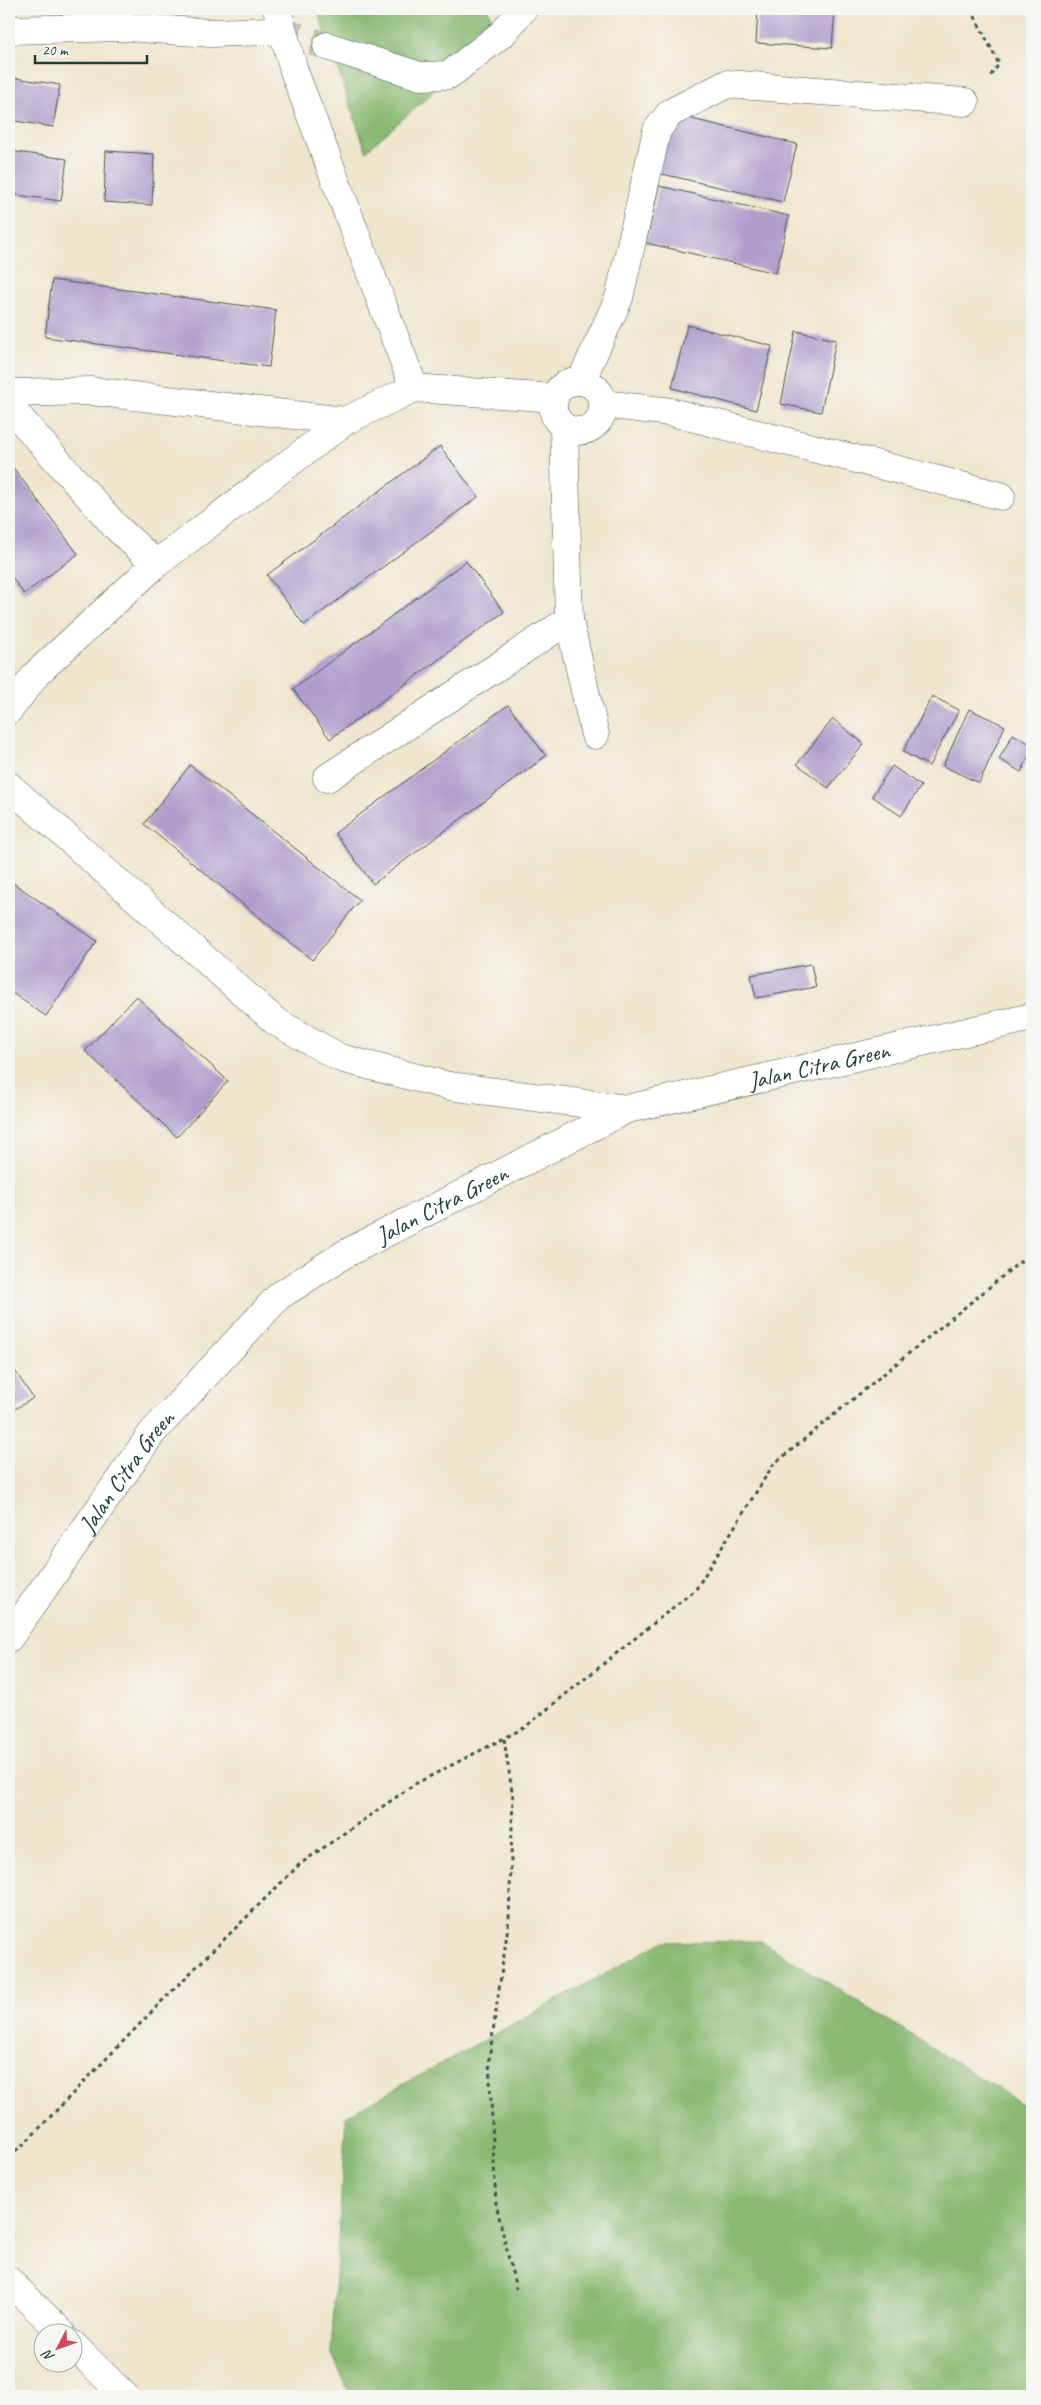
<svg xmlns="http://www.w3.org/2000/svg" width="1041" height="2405" font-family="Caveat,sans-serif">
  <rect width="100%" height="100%" fill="#f6f6f2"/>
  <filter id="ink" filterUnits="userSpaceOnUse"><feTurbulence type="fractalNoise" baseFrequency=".02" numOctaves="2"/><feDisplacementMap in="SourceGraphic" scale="10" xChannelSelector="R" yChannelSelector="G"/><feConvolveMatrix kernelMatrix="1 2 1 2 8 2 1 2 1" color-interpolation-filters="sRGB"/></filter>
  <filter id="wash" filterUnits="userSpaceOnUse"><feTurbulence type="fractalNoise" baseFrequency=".0096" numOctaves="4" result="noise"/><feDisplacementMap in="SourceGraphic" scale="20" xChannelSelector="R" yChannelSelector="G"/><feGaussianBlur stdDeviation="1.12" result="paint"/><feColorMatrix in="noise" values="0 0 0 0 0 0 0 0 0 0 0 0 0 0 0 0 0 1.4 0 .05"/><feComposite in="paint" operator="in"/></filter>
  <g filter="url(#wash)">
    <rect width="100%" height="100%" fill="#f0e6ce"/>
    <!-- forest -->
    <g fill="#8ab972" stroke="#547b53">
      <polygon points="317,9 488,9 491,18 429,96 366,151"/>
      <polygon points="761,1941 1032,2110 1032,2396 351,2396 331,2353 346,2116 662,1942"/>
    </g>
    <g id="blocks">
      <!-- building -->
      <g fill="#af9ecc">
        <polygon points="758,9 835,9 832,48 756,43"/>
        <polygon points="9,77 60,85 53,127 9,120"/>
        <polygon points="671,114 797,144 783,202 658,173"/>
        <polygon points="9,151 67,159 61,201 9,194"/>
        <polygon points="106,151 154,154 152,205 104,202"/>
        <polygon points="659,186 789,216 776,273 646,243"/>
        <polygon points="52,280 276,310 269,367 45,337"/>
        <polygon points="687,325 772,346 756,410 672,388"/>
        <polygon points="796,331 836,340 821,412 781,404"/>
        <polygon points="440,446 478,497 304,625 267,575"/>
        <polygon points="9,462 78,554 24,594 9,573"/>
        <polygon points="466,561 504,612 330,739 293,689"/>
        <polygon points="932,696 959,710 929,766 903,752"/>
        <polygon points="508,705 546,756 373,884 335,833"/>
        <polygon points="969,709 1005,726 979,783 943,766"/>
        <polygon points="833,719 864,744 828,788 797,764"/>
        <polygon points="1013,734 1032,745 1032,751 1021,772 999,759"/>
        <polygon points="190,765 360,900 312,960 144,824"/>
        <polygon points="892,766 921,786 901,816 872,796"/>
        <polygon points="9,880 97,941 46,1016 9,991"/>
        <polygon points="811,964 816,987 756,998 751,975"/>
        <polygon points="136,996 228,1081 177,1137 85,1051"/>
        <polygon points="9,1362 33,1398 9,1413"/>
      </g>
    </g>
  </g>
  <g filter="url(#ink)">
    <use href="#blocks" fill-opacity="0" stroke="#3e564b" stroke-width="1"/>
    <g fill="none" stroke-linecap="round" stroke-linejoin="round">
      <!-- street-tunnel -->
      <polyline stroke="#c6c4af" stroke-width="28" stroke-dasharray="28 14" stroke-linecap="butt" points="272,31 283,32 327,46"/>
      <defs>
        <g id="street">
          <polyline points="277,9 294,71 414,388"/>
          <polyline points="9,30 126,27 210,33 272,31"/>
          <polyline points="327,46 420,76 449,75 503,33 523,9"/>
          <polyline points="581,381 619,298 657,130 670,113 727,84 965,102"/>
          <circle cx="578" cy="406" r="25"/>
          <polyline points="9,393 91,391 345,421"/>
          <polyline points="603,404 671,412 1001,496"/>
          <polyline points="9,406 115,526 156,564"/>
          <polyline points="569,620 595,735"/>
          <polyline points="9,710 37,673 156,564 345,421 414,388 554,398"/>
          <polyline points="327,778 569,620 564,427"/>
          <polyline points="9,786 275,1021 340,1058 449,1086 627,1109"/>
          <polyline points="9,2281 61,2332"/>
          <polyline points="72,2344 125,2396"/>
        </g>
        <g id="secondary">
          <path id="s1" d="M 9,1638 L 152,1433 L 279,1296 L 343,1255 L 627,1109 L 1032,1017"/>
        </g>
      </defs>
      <!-- street casing -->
      <use href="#street" stroke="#3e564b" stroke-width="29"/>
      <!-- secondary casing -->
      <use href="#secondary" stroke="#3e564b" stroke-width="29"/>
      <!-- path -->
      <g stroke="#3e564b" stroke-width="3" stroke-dasharray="4 4" stroke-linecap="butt">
        <polyline points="971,9 999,64 989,78"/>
        <polyline points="504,1739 513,1798 509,1919 489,2060 496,2204 516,2289"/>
        <polyline points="9,2156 26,2142 162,2001 300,1864 415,1784 524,1728 696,1589 773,1465 1032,1252"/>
      </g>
      <!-- street -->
      <use href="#street" stroke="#fff" stroke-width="28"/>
      <!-- secondary -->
      <use href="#secondary" stroke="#fff" stroke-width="28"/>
    </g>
  </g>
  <g text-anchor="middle" stroke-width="5" stroke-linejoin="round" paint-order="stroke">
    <!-- street labels -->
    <g font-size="24" fill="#1f3d34" stroke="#f6f6f2">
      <text dy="8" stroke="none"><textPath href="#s1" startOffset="1029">Jalan Citra Green</textPath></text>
      <text dy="8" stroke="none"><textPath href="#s1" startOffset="624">Jalan Citra Green</textPath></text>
      <text dy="8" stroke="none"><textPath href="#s1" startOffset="204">Jalan Citra Green</textPath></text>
    </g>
  </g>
  <!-- margin -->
  <rect width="1041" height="2405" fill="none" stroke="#f6f6f2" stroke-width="30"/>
  <!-- north arrow -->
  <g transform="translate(58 2348) rotate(229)"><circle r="24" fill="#f6f6f2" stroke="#a0aca6"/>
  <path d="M0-4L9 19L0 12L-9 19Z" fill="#d1495b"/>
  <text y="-8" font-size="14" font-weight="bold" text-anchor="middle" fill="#1f3d34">N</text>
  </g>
  <!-- scale -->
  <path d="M35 55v8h112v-8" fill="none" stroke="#1f3d34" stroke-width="2.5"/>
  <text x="42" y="55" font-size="15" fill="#1f3d34" stroke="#f6f6f2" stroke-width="4" paint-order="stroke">20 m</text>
</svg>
